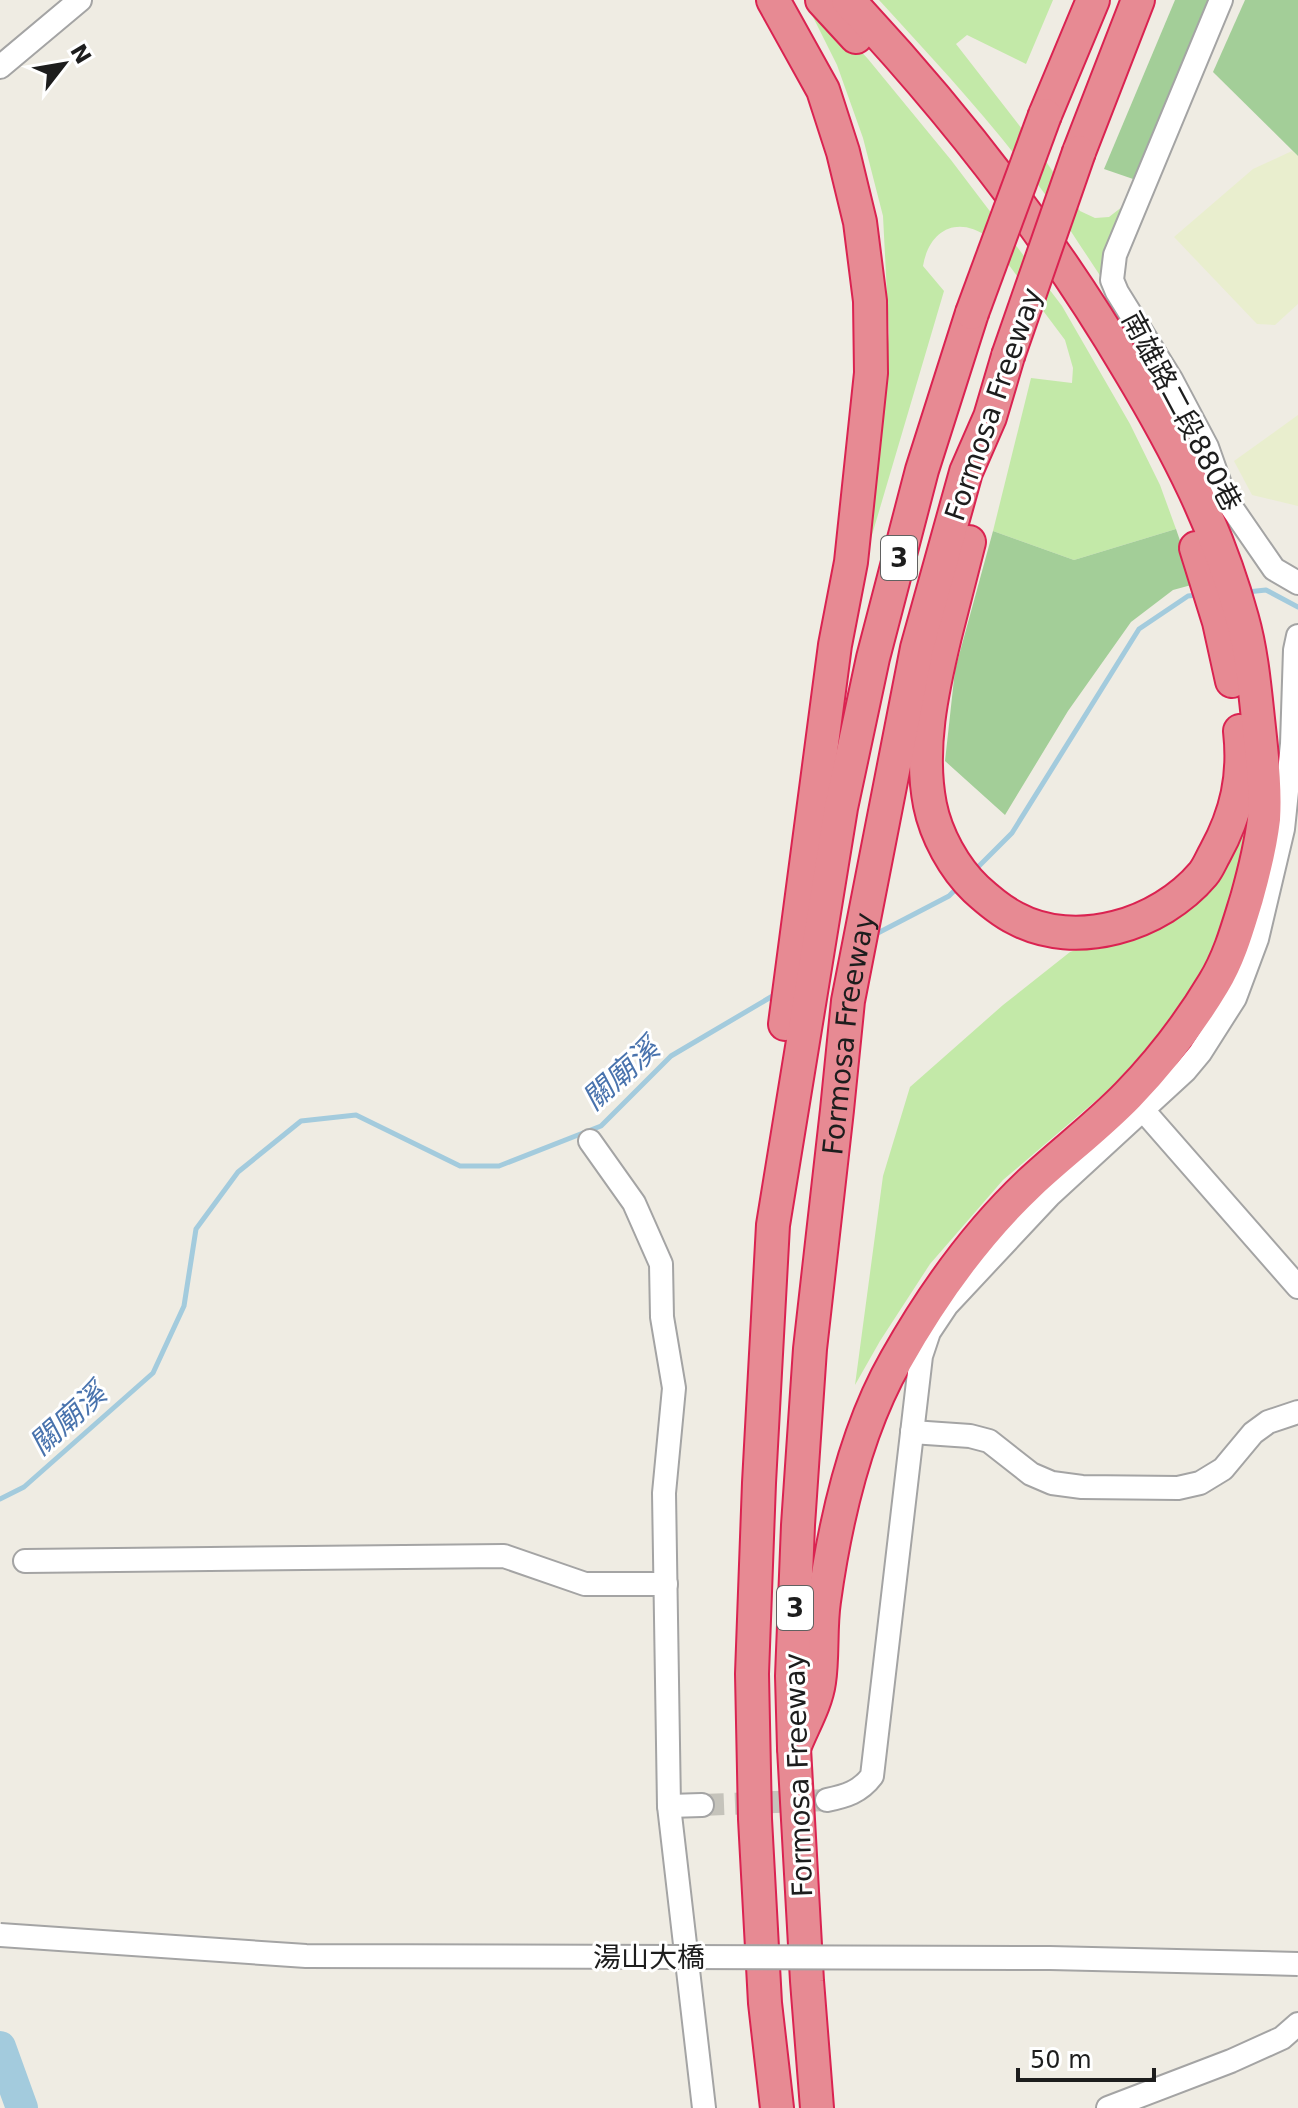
<svg xmlns="http://www.w3.org/2000/svg" width="1298" height="2108" font-family="'DejaVu Sans','Noto Sans TC',sans-serif">
  <rect width="100%" height="100%" fill="#efece3"/>
  <!-- farmland -->
  <g fill="#e9eece">
    <polygon points="1292,151 1298,156 1298,304 1275,325 1257,324 1174,237 1253,169"/>
    <polygon points="1298,415 1298,506 1252,495 1234,461"/>
  </g>
  <!-- grass -->
  <g fill="#c3e9a8">
    <path d="M 811,0 L 814,0 L 868,59 L 951,160 L 1062,306 L 1130,424 L 1160,485 L 1176,529 L 1074,560 L 993,531 L 1031,378 L 1072,383 L 1073,368 L 1065,340 L 988,237 C 957,215 929,230 923,266 L 944,291 L 859,579 L 876,476 L 889,333 L 883,216 L 863,138 L 837,65 L 806,3 Z"/>
    <path d="M 879,0 L 1053,0 L 1026,64 L 967,35 L 956,44 L 1036,147 L 1080,211 L 1095,218 L 1109,217 L 1127,203 L 1103,280 C 1079,244 1056,207 1029,173 C 983,112 930,56 879,0 Z"/>
    <polygon points="1252,799 1234,903 1207,965 1167,1025 1113,1086 1003,1180 930,1264 880,1341 855,1385 883,1176 910,1087 1003,1005 1070,952 1146,926"/>
  </g>
  <!-- forest -->
  <g fill="#a3ce98">
    <polygon points="1175,0 1211,0 1136,180 1104,169"/>
    <polygon points="1245,0 1298,0 1298,156 1213,72"/>
    <polygon points="1176,529 1195,584 1173,590 1131,622 1068,711 1005,815 945,761 955,670 993,531 1074,560"/>
  </g>
  <g fill="none" stroke-linecap="round" stroke-linejoin="round">
    <!-- stream -->
    <g stroke="#a3cbdd" stroke-width="5">
      <polyline points="1247,592 1266,590 1298,607"/>
      <polyline points="974,871 1012,833 1139,629 1188,596 1197,595"/>
      <polyline points="874,935 949,896 959,886"/>
      <polyline points="0,1499 24,1487 153,1373 184,1306 196,1229 238,1172 301,1121 356,1115 460,1166 499,1166 601,1126 671,1056 776,994"/>
    </g>
    <!-- river -->
    <polyline stroke="#a3cbdd" stroke-width="32" points="0,2047 22,2108"/>
    <!-- minor-tunnel -->
    <polyline stroke="#c5c3bb" stroke-width="22" stroke-dasharray="22 11" stroke-linecap="butt" points="702,1805 827,1800"/>
    <defs>
      <g id="minor">
        <polyline points="1221,0 1115,255 1112,280 1117,292 1171,379 1207,447 1225,498 1274,569 1298,583"/>
        <polyline points="0,67 80,0"/>
        <polyline points="1143,1110 1298,1287"/>
        <polyline points="590,1141 634,1203 661,1264 662,1317 674,1388 664,1493 669,1806 704,2108"/>
        <polyline points="912,1432 970,1436 989,1441 1031,1474 1052,1483 1082,1487 1178,1488 1200,1483 1223,1469 1253,1433 1268,1422 1298,1412"/>
        <polyline points="25,1561 504,1556 585,1584 666,1584"/>
        <path d="M 827,1800 C 846,1796 860,1792 872,1776 L 921,1356 L 929,1332 L 947,1305 L 1049,1196 L 1185,1071 L 1200,1053 L 1235,998 L 1257,939 L 1283,829 L 1292,744 L 1295,650 L 1298,636"/>
        <polyline points="669,1806 702,1805"/>
        <polyline points="1108,2108 1231,2061 1282,2038 1298,2024"/>
      </g>
      <g id="highway">
        <polyline points="773,0 823,90 843,152 860,222 870,301 871,373 851,562 835,645 785,1024"/>
        <polyline points="822,0 856,37"/>
        <polyline points="1045,115 1093,0"/>
        <polyline points="1079,152 1138,0"/>
        <path d="M 969,542 C 961,573 953,605 945,636 C 932,690 919,749 930,805 C 936,835 954,868 976,889 C 988,900 1001,911 1015,918 C 1076,951 1160,925 1203,874 C 1208,868 1211,860 1215,853 C 1237,813 1245,776 1240,731"/>
        <polyline points="1196,548 1219,622 1232,681"/>
        <path d="M 794,1748 C 802,1727 816,1704 819,1682 C 823,1656 820,1628 824,1601 C 835,1522 856,1430 896,1360 C 932,1296 976,1234 1030,1183 C 1062,1153 1097,1127 1128,1095 C 1160,1062 1190,1023 1214,983 C 1230,957 1238,927 1247,898 C 1254,873 1261,845 1264,819 C 1266,789 1262,757 1259,728 C 1255,692 1252,653 1242,618 C 1218,529 1176,448 1129,370 C 1050,236 954,113 848,0"/>
        <polyline points="777,2108 765,2003 755,1819 752,1674 759,1483 773,1225 841,808 873,658 922,470 972,313"/>
        <path id="s1" d="M 817,2108 L 807,1981 L 794,1748 L 792,1676 L 798,1525 L 810,1349 L 837,1110 L 848,1001 L 917,648 L 966,472 L 990,417 L 1008,356"/>
      </g>
    </defs>
    <!-- minor casing -->
    <use href="#minor" stroke="#a4a4a4" stroke-width="26"/>
    <!-- highway casing -->
    <use href="#highway" stroke="#da2351" stroke-width="36"/>
    <!-- minor -->
    <use href="#minor" stroke="#fff" stroke-width="22"/>
    <!-- highway -->
    <use href="#highway" stroke="#e78a93" stroke-width="32"/>
    <defs>
      <polyline id="minor-bridge" points="0,1935 306,1956 1050,1958 1298,1964"/>
      <g id="highway-bridge">
        <polyline points="972,313 1045,115"/>
        <polyline points="1008,356 1079,152"/>
      </g>
    </defs>
    <!-- minor-bridge casing -->
    <use href="#minor-bridge" stroke="#a4a4a4" stroke-width="26" stroke-linecap="butt"/>
    <!-- highway-bridge casing -->
    <use href="#highway-bridge" stroke="#da2351" stroke-width="36" stroke-linecap="butt"/>
    <!-- minor-bridge -->
    <use href="#minor-bridge" stroke="#fff" stroke-width="22"/>
    <!-- highway-bridge -->
    <use href="#highway-bridge" stroke="#e78a93" stroke-width="32"/>
  </g>
  <g text-anchor="middle" stroke-width="6" stroke-linejoin="round" paint-order="stroke">
    <!-- shield labels -->
    <g fill="#fff" stroke="#616161" stroke-width="2">
      <rect x="881" y="536" width="36" height="44" rx="6"/>
      <rect x="777" y="1586" width="36" height="44" rx="6"/>
    </g>
    <g font-size="26" font-weight="bold" fill="#1d1d1d">
      <text x="899" y="567">3</text>
      <text x="795" y="1617">3</text>
    </g>
    <!-- street labels -->
    <g font-size="28" fill="#1d1d1d" stroke="#fff">
      <text transform="translate(993 404) rotate(-71)" y="10">Formosa Freeway</text>
      <text transform="translate(1182 411) rotate(62)" y="10">南雄路二段880巷</text>
      <text dy="10" stroke="none"><textPath href="#s1" startOffset="1078">Formosa Freeway</textPath></text>
      <text transform="translate(798 1775) rotate(-92)" y="10">Formosa Freeway</text>
      <text x="649" y="1967">湯山大橋</text>
    </g>
    <!-- water labels -->
    <g font-size="30" font-style="italic" fill="#4973ad" stroke="#fff">
      <text transform="translate(621 1074) rotate(-42)" y="10">關廟溪</text>
      <text transform="translate(68 1419) rotate(-42)" y="10">關廟溪</text>
    </g>
  </g>
  <!-- north arrow -->
  <g transform="translate(64 64) rotate(59)" stroke="#ffffff" stroke-width="6" paint-order="stroke">
  <path d="M0-6L14 30L0 20L-14 30Z" fill="#1d1d1d"/>
  <text y="-12" font-size="22" font-weight="bold" text-anchor="middle" fill="#1d1d1d">N</text>
  </g>
  <!-- scale -->
  <path d="M1018 2068v12h136v-12" fill="none" stroke="#1d1d1d" stroke-width="4"/>
  <text x="1030" y="2068" font-size="24" fill="#1d1d1d" stroke="#ffffff" stroke-width="6" paint-order="stroke">50 m</text>
</svg>
